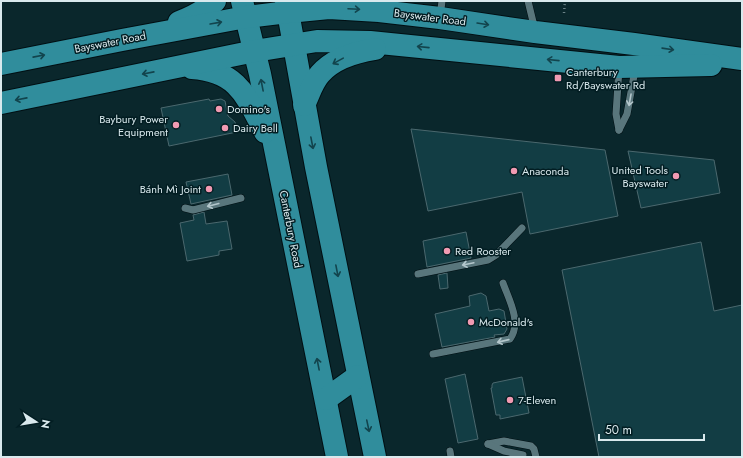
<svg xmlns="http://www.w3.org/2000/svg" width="743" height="458" font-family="Jost,sans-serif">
  <rect width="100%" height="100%" fill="#0a272c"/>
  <!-- building -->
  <g fill="#123d44" stroke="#4b686e">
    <polygon points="209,99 210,101 221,99 225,101 228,116 235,122 237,132 169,146 161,108"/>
    <polygon points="411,129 605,150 618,216 530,234 522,192 428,211"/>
    <polygon points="628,151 714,160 720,193 641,208"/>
    <polygon points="228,174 232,195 191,204 186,182"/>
    <polygon points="204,212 206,224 227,221 232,249 219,251 219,255 187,261 180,223 194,220 193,215"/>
    <polygon points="466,232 471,258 427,267 423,241"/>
    <polygon points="701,242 714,311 742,305 742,457 599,457 562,270"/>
    <polygon points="447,273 448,288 440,289 438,275"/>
    <polygon points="481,293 486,296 489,311 499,309 504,311 507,329 504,334 494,335 495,337 442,347 435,314 470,306 469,296"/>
    <polygon points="465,374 478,439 458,443 445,379"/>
    <polygon points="522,377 529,413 500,419 500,415 496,415 491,388 492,388 492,385 493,383"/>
  </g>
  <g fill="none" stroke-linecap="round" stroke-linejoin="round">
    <defs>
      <g id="lane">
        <polyline points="528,1 535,30"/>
        <polyline points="440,17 442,1"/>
        <polyline points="619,69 616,114 619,130"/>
        <polyline points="619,130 627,114 635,70"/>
        <polyline points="185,208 193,210 241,198"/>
        <polyline points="418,274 488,260 496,255 522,228"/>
        <path d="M 433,354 L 510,339 C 522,322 509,300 503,283"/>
        <polyline points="488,444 504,441 531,446 534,449 536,457"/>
        <polyline points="488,444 504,451 523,455"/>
        <polyline points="450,451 451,457"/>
      </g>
      <g id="primary">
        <polyline points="242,1 260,74 337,457"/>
        <polyline points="286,1 316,167 375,457"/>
        <path d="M 179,22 C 193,17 204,11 215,1"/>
        <polyline points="1,64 122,40 246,17 288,12 329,8 379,11 440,18 535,32 634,44 742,59"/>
        <path d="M 192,68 C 238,71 246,96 265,132"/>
        <polyline points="1,103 255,51 317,41 370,42 619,67 711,65"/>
        <path d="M 304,105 C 309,95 312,83 320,74 C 333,59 356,52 375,49"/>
        <polyline points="326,399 358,376"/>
      </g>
    </defs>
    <!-- lane casing -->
    <use href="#lane" stroke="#000f13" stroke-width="8"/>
    <!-- primary casing -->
    <use href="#primary" stroke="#000f13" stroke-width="24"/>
    <!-- path -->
    <polyline stroke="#6b8287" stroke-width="2.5" stroke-dasharray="1 3" stroke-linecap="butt" points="564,13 565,1"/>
    <!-- lane -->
    <use href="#lane" stroke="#59767c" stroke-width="7"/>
    <!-- primary -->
    <use href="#primary" stroke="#308d9c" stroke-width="22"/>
  </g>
  <!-- one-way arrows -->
  <defs><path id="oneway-shaft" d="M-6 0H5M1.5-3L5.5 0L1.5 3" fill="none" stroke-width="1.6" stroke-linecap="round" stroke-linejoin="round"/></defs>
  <g stroke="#12444d">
    <use href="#oneway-shaft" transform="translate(354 9) rotate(3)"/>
    <use href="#oneway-shaft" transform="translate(216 23) rotate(-10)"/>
    <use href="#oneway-shaft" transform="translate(483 24) rotate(9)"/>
    <use href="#oneway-shaft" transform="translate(423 47) rotate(-174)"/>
    <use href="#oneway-shaft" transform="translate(668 49) rotate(8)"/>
    <use href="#oneway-shaft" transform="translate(39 56) rotate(-11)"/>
    <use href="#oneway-shaft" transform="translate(553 60) rotate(-174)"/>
    <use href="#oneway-shaft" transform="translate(338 61) rotate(151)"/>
    <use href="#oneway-shaft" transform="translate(148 73) rotate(169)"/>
    <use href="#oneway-shaft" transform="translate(262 85) rotate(-101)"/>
    <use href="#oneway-shaft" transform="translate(21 99) rotate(169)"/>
    <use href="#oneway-shaft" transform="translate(312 143) rotate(79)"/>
    <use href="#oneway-shaft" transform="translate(337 271) rotate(79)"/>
    <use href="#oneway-shaft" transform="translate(318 364) rotate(-101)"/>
    <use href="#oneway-shaft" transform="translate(368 426) rotate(78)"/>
  </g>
  <g stroke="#b3c6cb">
    <use href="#oneway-shaft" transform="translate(630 100) rotate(100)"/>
    <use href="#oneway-shaft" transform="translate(213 205) rotate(166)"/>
    <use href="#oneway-shaft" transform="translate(468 264) rotate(168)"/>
    <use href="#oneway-shaft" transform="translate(503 341) rotate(167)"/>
  </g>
  <!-- markers -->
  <g fill="#f19ab2" stroke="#021d22" stroke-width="1.5">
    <rect x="554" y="74" width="8" height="8" rx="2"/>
    <circle cx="219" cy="109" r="4"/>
    <circle cx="176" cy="125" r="4"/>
    <circle cx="225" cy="128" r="4"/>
    <circle cx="514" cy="171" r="4"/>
    <circle cx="676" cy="176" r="4"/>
    <circle cx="209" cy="189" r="4"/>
    <circle cx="447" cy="251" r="4"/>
    <circle cx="471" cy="322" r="4"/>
    <circle cx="510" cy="400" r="4"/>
  </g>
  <g text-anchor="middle" stroke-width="3" stroke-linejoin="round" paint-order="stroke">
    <!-- street labels -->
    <g font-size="11" fill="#d9e9ed" stroke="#021d22">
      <text transform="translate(430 17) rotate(7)" y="4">Bayswater Road</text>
      <text transform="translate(110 42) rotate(-11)" y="4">Bayswater Road</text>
      <text transform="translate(291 229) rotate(79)" y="4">Canterbury Road</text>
    </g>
    <!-- poi labels -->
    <g font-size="11" fill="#d9e9ed" stroke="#021d22" text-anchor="start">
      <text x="566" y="76">Canterbury<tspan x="566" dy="13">Rd/Bayswater Rd</tspan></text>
      <text x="227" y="113">Domino's</text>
      <text x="168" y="123" text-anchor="end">Baybury Power<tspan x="168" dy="13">Equipment</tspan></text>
      <text x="233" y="132">Dairy Bell</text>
      <text x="668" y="174" text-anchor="end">United Tools<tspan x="668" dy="13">Bayswater</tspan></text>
      <text x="522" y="175">Anaconda</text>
      <text x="201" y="193" text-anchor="end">Bánh Mì Joint</text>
      <text x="455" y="255">Red Rooster</text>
      <text x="479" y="326">McDonald's</text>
      <text x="518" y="404">7-Eleven</text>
    </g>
  </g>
  <!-- border -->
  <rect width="743" height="458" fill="none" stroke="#d9e9ed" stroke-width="4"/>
  <!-- north arrow -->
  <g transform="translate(36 422) rotate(102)" stroke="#021d22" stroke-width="3" paint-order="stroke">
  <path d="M0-3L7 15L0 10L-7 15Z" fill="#d9e9ed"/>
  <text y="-6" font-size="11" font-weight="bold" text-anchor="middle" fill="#d9e9ed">N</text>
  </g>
  <!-- scale -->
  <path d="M599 434v6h105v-6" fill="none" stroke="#d9e9ed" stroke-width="2"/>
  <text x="605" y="434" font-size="12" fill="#d9e9ed" stroke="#021d22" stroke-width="3" paint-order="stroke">50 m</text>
</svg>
